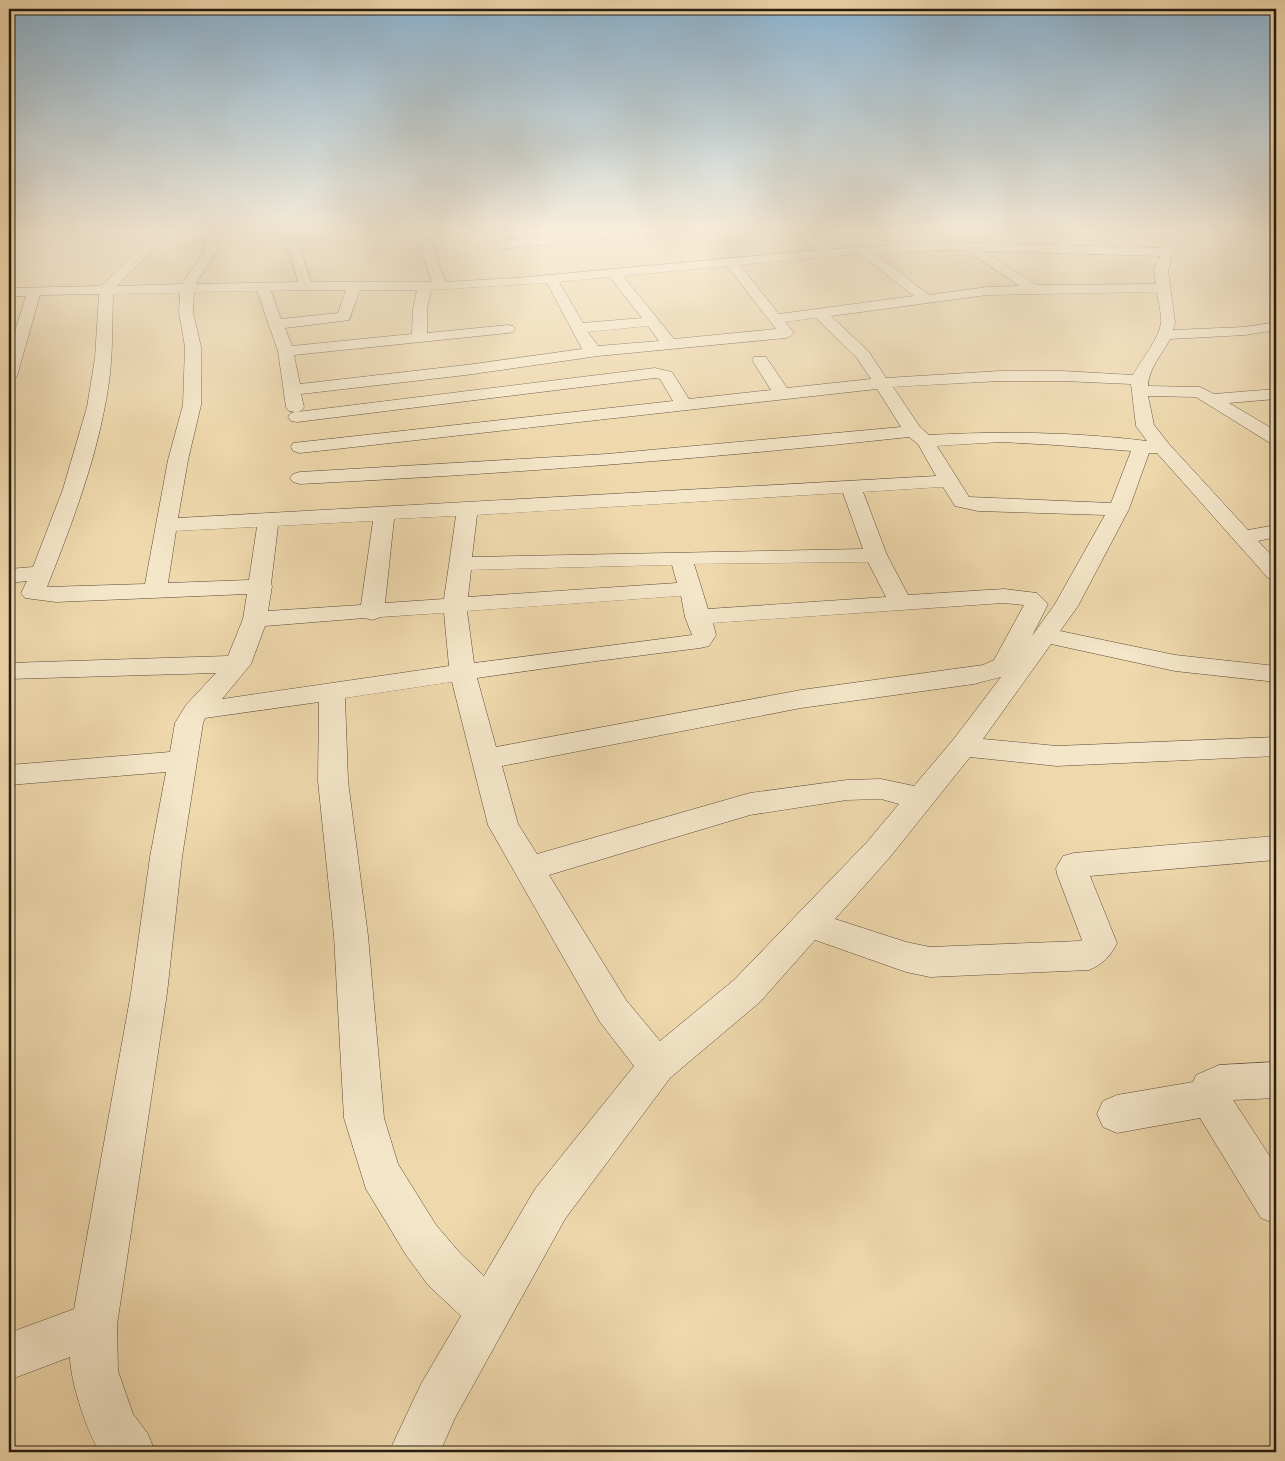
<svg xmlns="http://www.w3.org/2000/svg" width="1285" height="1461" font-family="'Gentium Book Plus',serif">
  <rect width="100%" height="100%" fill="#eed8ac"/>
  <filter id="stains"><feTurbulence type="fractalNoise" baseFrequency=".004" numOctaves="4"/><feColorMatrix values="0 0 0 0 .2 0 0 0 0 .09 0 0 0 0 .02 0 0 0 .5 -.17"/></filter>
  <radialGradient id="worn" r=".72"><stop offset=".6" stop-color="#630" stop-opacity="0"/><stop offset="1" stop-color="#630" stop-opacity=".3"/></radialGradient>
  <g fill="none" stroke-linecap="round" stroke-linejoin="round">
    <defs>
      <g id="minor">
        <path d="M 154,229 L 166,229 L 148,255 L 117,286 L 182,284 L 205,251 L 206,229 L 218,229 L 217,251 L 196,284 L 298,282 L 290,254 L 278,229 L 290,229 L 302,254 L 311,282 L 432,282 L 421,248 L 406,229 L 419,229 L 433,247 L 445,282 L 516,278 L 817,250 L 786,229 L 801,229 L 832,249 L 947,242 L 1164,248 L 1183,229 L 1234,229 L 1228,233 L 1192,235 L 1173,253 L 1168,270 L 1175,323 L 1173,330 L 1245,327 L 1276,322 L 1276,330 L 1245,335 L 1170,339 C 1162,355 1149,367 1148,386 L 1200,387 L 1214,394 L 1276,389 L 1276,399 L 1229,403 L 1276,431 L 1276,444 L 1270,443 L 1196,397 L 1148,396 L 1154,425 L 1169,444 L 1248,530 L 1276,525 L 1276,537 L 1258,541 L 1276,560 L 1276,580 L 1268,578 L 1157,453 L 1149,453 L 1129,509 L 1078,606 L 1060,631 L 1175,655 L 1276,666 L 1276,682 L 1175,671 L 1051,644 L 983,739 L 1057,746 L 1276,737 L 1276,756 L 1057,766 L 970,757 L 890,857 L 835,919 L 906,942 L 930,947 L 1080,941 L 1082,940 L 1057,874 L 1056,868 L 1063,856 L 1074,853 L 1276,836 L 1276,860 L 1090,876 L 1117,943 C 1110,957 1103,964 1089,970 L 930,977 L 906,972 L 815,940 L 760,1002 L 670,1078 L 565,1219 L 455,1418 L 440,1452 L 389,1452 L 421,1384 L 461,1316 L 428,1285 L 406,1255 L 366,1189 L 344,1118 L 334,936 L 318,781 L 319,702 L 205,718 L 203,723 L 182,857 L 167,993 L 117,1325 L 118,1371 L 133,1414 L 148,1434 L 155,1452 L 100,1452 C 87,1433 70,1380 70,1357 L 9,1380 L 9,1333 L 74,1309 L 131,993 L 150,857 L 166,772 L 9,785 L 9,765 L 170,752 L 175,723 L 186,705 L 216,673 L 9,679 L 9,663 L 228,656 L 243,619 L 247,594 L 56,602 L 25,598 L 21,593 L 27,581 L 9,583 L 9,569 L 33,567 L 63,489 L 87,407 L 95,358 L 99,294 L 40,295 L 17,376 L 15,379 L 9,381 L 9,350 L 26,296 L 9,296 L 9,288 L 101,286 L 140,249 ZM 947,250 L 966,250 L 1019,286 L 987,287 L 929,295 L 875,253 ZM 983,251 L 1160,256 L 1154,270 L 1156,284 L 1036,285 ZM 860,254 L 914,296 L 779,314 L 740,265 ZM 727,266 L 776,329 L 674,339 L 623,276 ZM 610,277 L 642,318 L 583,323 L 559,282 ZM 547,283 L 582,349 L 466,365 L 300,384 L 294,355 L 508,333 L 513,332 L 515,329 L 513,326 L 508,325 L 427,333 L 427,309 L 431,290 ZM 306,290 L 346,290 L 338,313 L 281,319 L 271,291 ZM 360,290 L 417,290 L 413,309 L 412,334 L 292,346 L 285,328 L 349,320 ZM 257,291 L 278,351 L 286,407 L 289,411 L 295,412 L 291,413 L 288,417 L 291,421 L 297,422 L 655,378 L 660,379 L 673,401 L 293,443 L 291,447 L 293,451 L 300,453 L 877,389 L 901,427 L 607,454 L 300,472 L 293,474 L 290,478 L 293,482 L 300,484 C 504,474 706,459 909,437 L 918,444 L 936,476 L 178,518 L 188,460 L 201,405 L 201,347 L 193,312 L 194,292 ZM 1157,292 C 1158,302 1162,314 1161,323 C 1159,339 1141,360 1133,375 L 1062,371 L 1000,371 L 886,378 L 869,352 L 831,316 L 987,295 ZM 180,293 L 179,312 L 185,347 L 183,405 L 168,460 L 145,584 L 47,587 C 73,521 99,453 109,382 C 113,353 112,323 113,294 ZM 816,318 L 857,358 L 871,379 L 787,388 L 766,357 L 754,357 L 752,360 L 771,390 L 689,399 L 672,372 L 655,368 L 297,412 L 301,411 L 304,407 L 301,394 L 466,375 L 598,356 L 786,338 L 791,336 L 794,333 L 785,322 ZM 648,326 L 659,341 L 598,346 L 588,332 ZM 1000,381 L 1062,381 L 1131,384 L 1136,426 L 1147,441 C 1075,432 1002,431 929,435 L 920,427 L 893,387 ZM 1002,442 L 1056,445 L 1131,451 L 1111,503 L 969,497 L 937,446 ZM 943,487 L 955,506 L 978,511 L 1105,515 L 1055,604 L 1032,636 L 1048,604 L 1037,593 L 1004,589 L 908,595 L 887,555 L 863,492 ZM 843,493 L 863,549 L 472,557 L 477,515 ZM 456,516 L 444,599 L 385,603 L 394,519 ZM 373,521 L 361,605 L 268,611 L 272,586 L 271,584 L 278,526 ZM 257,527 L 249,580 L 168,583 L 176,531 ZM 868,562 L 886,597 L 708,609 L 694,564 ZM 672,565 L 677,583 L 468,597 L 471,570 ZM 681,596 L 685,617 L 692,635 L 474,663 L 467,611 ZM 1004,603 L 1024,605 L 994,660 L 983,665 L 801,690 L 496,747 L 477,678 L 597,661 L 700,648 L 709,646 L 716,635 L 713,623 ZM 444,613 L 449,666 L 222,699 L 251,664 L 265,626 L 365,618 L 372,620 L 381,617 ZM 1001,677 L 953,740 L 914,786 L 881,779 L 847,780 L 750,793 L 537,854 L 518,824 L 502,766 L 801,708 L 974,684 ZM 452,682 L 488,825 L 600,1022 L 634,1066 L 535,1189 L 484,1276 L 460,1253 L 436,1225 L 398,1164 L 384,1118 L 368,936 L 348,781 L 345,698 ZM 881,799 L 899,804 L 868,841 L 734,980 L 660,1041 L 626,1000 L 549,875 L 750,815 L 847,800 Z"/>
        <polygon points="628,229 676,229 670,233 499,249 493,245 499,241"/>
        <polygon points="1276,1062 1276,1098 1233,1100 1276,1166 1276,1224 1261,1218 1200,1118 1117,1133 1103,1127 1097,1114 1103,1101 1117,1095 1193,1082 1196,1075 1219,1065"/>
      </g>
    </defs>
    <!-- minor casing -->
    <use href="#minor" stroke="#584a38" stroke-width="1"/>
    <!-- minor -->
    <use href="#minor" fill="#f4e6c9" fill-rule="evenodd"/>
  </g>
  <!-- sky -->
  <linearGradient id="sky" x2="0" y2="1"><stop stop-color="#8bb5d4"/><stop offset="0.53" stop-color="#f7edda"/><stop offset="1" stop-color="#f7edda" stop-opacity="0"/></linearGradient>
  <rect width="1285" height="434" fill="url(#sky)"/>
  <!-- margin -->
  <rect width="1285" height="1461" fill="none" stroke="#eed8ac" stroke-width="30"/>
  <rect x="10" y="10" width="1265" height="1441" fill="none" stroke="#261b11" stroke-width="2.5"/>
  <rect x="15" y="15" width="1255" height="1431" fill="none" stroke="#261b11"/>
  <rect width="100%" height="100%" filter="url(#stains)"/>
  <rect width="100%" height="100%" fill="url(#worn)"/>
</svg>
